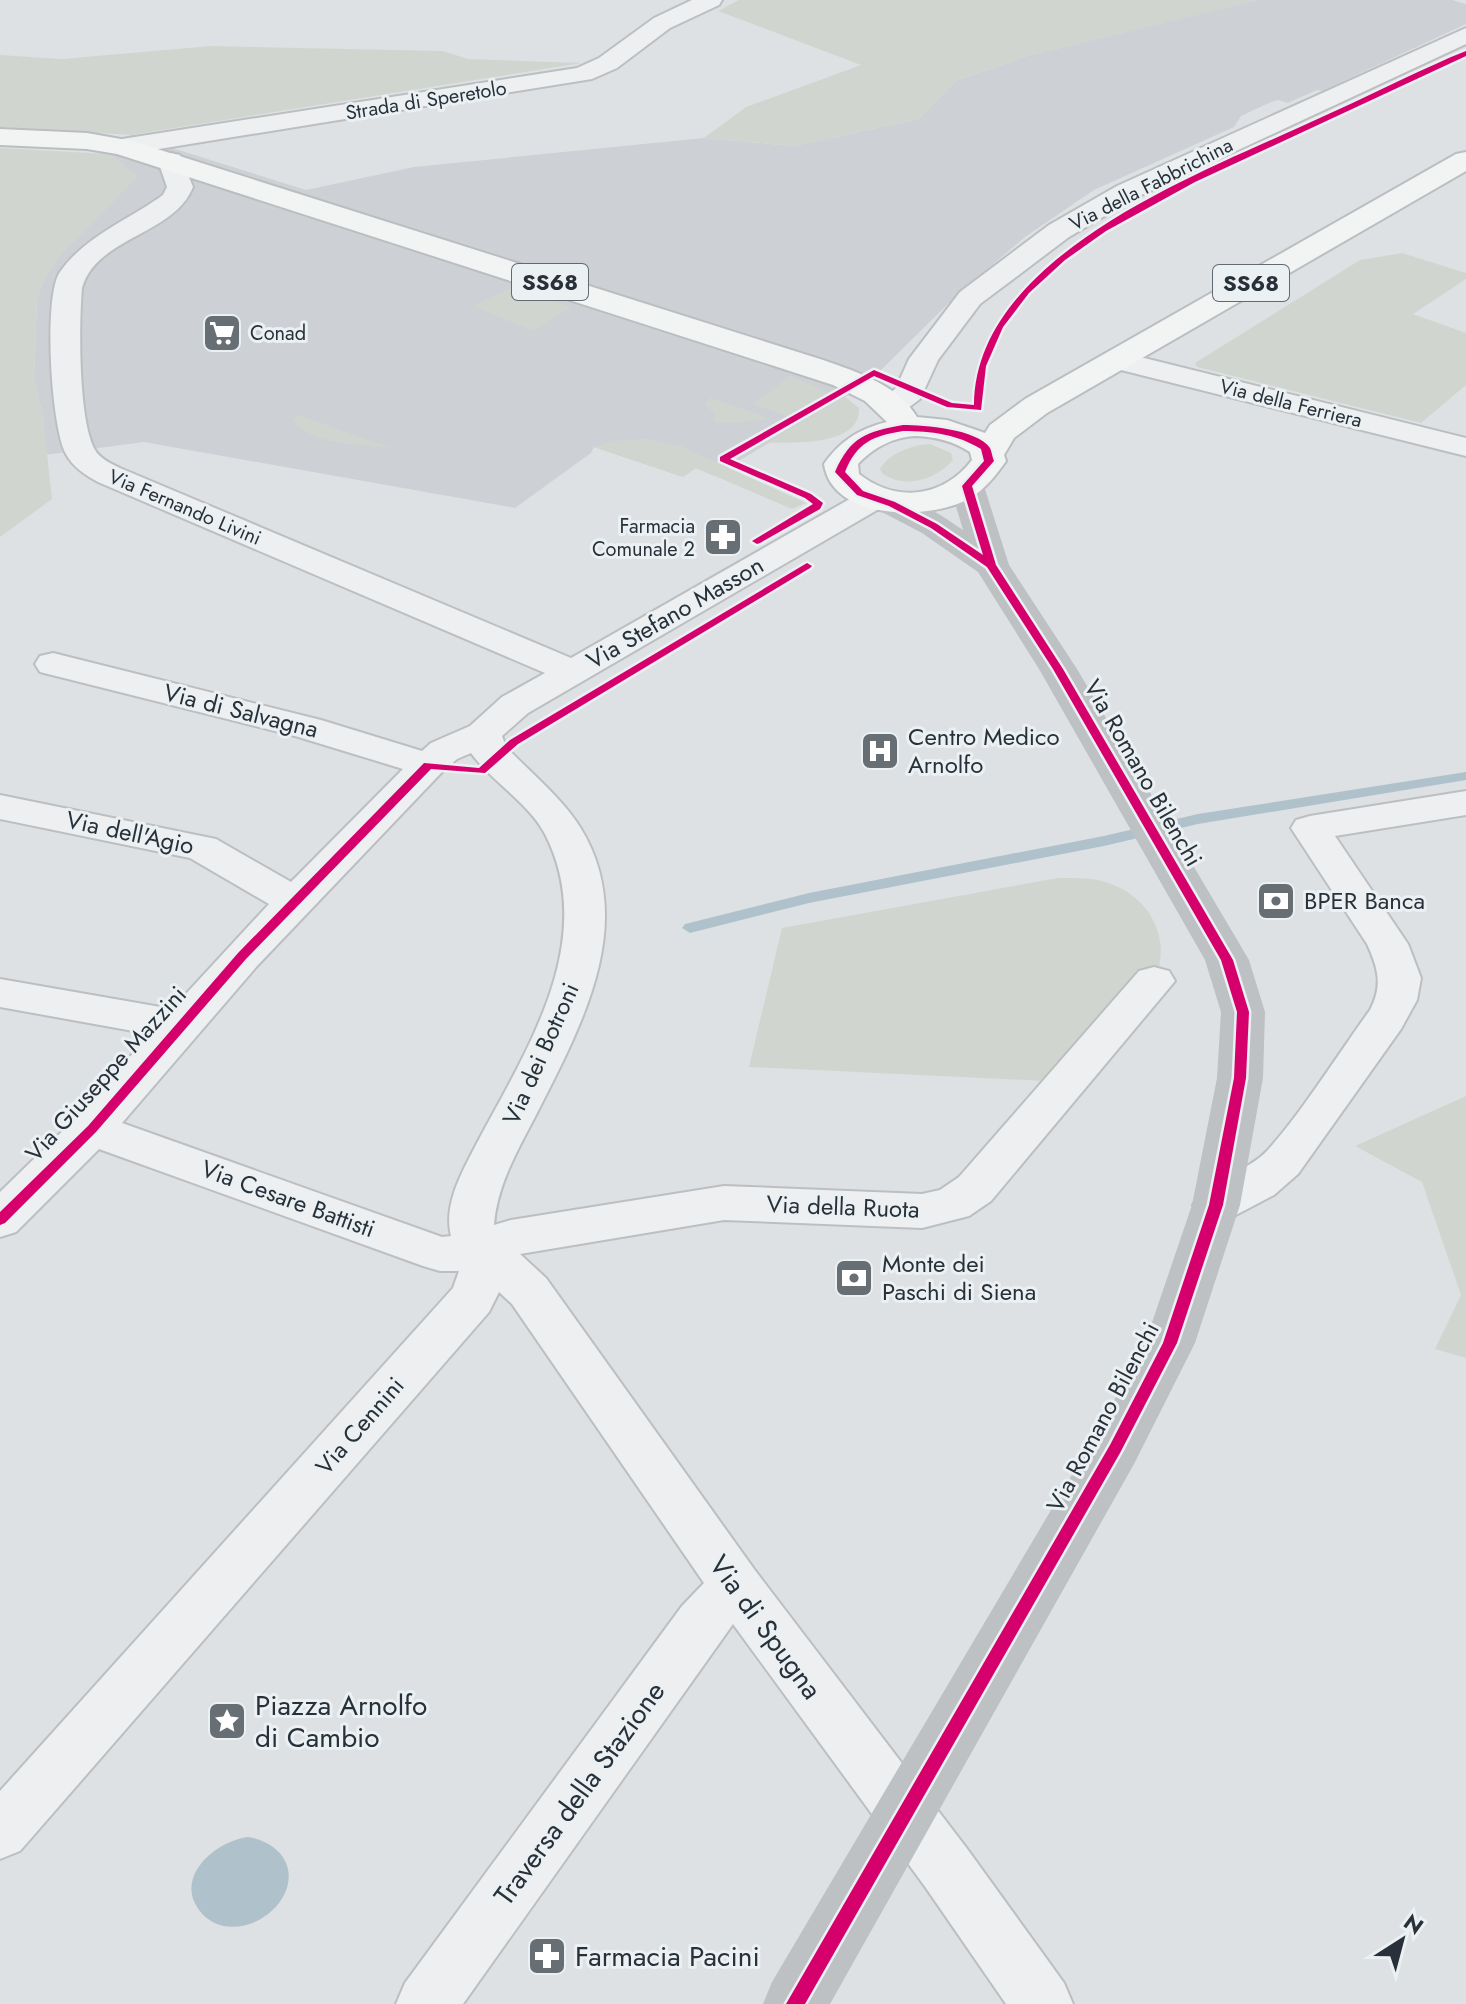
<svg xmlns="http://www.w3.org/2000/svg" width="1466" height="2004" font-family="Jost,sans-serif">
  <rect width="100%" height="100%" fill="#dee1e3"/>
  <!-- built -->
  <polygon fill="#cdd1d5" points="1256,0 1452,0 1466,4 1466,24 1322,91 1317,90 1288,103 1278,100 1271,102 1241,116 1234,127 1094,190 1025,237 958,294 879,372 845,397 714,476 696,468 683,477 594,447 591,453 515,508 144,442 45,455 43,417 34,379 37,298 46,275 60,255 137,177 110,154 131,135 306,190 414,167 704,138 794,146 919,119 955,81 1027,56"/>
  <!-- green -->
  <g fill="#d0d6cf">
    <polygon points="739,0 1252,0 1255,1 1027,56 955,81 919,119 794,146 704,138 746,107 861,65 718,11"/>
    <polygon points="211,46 443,51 468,59 582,63 131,135 0,127 0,55 62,59"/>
    <polygon points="0,148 110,154 138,177 60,255 46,275 37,298 34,379 43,417 52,499 0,537"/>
    <polygon points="1402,253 1466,273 1466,279 1413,314 1466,333 1466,385 1421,423 1197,367 1195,363 1360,260"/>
    <polygon points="511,288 571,307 534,331 473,306"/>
    <polygon points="791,376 827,393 787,416 753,404"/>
    <path d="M 845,397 L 859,408 C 861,447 793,442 766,443 Z"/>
    <polygon points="711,398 770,419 734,423 714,422 714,413 705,404"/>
    <path d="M 296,416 L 300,416 L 391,448 C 362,444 312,446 293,420 Z"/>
    <polygon points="646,439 680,446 806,503 792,509 696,468 683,477 594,447 615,441"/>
    <path d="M 930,444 L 951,453 L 953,460 C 935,480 906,489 883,474 L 880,469 C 889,453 912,445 930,444 Z"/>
    <path d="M 1058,878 C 1077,878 1096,877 1114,885 C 1153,901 1172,943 1154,981 L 1067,1082 L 749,1067 L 782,928 Z"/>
    <polygon points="1466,1096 1466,1358 1435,1349 1461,1295 1422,1182 1355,1146"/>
  </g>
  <!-- water -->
  <path fill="#afc2cb" d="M 248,1837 C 275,1841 298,1863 285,1893 C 271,1924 223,1942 199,1910 C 174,1876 216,1841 248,1837 Z"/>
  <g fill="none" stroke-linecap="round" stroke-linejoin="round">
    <!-- stream -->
    <polygon fill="#afc2cb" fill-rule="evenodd" points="1466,772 1466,780 1198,824 1104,846 809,903 690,933 682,928 685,924 809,893 1104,836 1198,814"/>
    <defs>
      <g id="minor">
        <polygon points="692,0 722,0 719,5 670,28 617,68 592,79 122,155 113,152 109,147 113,142 122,139 577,68 599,58 654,18"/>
        <polygon points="1466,28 1466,44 1135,198 1069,237 980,304 938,360 920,399 904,411 893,414 882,411 878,405 896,388 909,359 960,292 1049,225 1117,186"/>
        <path d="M 171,153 L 180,155 L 193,187 C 174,235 96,237 82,288 C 79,324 78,420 95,450 C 100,459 112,464 120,468 L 571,658 L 862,492 L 873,489 L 884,492 L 889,499 L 884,506 L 528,713 L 502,736 L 506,747 C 531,773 561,797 580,827 C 639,922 581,1026 537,1113 C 519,1148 497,1184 494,1225 L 511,1220 L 724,1186 L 922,1194 L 940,1190 L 959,1177 L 1139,971 L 1154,967 L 1169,971 L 1175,981 L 991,1201 L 969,1216 L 922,1228 L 724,1220 L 520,1254 L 546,1278 L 754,1569 L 968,1850 L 1064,1983 L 1073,2004 L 1006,2004 L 926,1888 L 733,1624 L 463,2004 L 396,2004 L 405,1983 L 682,1606 L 704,1583 L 512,1304 L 499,1292 L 489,1312 L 20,1851 L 0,1859 L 0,1791 L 453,1288 L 459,1271 L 440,1271 L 423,1266 L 99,1149 L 16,1232 L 0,1237 L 0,1192 L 76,1118 L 150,1034 L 0,1007 L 0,979 L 172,1009 L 269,904 L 190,858 L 0,819 L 0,795 L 216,839 L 291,882 L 403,769 L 295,736 L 40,672 L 35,664 L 40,656 L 53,653 L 321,720 L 422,751 L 431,743 L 470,726 L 502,697 L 545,673 L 98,482 C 85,475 73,467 66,454 C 51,428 43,296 60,272 C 84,237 130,219 163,195 L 167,187 L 158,161 L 162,155 ZM 471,753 C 492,782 528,802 545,834 C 600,941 525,1052 476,1145 C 462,1172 443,1205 451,1236 L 442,1237 L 122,1123 L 257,966 L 441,773 L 457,759 Z"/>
        <polygon points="1116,351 1466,438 1466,456 1105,366 1101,360 1105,354"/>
        <path d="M 1466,791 L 1466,815 L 1335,836 L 1408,944 L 1421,978 L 1417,1000 L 1401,1029 L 1298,1174 L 1274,1195 L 1232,1217 L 1216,1222 L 1200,1217 L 1193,1205 C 1208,1179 1246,1173 1267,1151 C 1303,1111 1338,1054 1370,1010 C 1383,985 1378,968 1367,944 L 1291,828 L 1296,820 L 1310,816 Z"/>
      </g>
      <path id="primary" d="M 0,129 L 87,133 L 132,141 L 823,360 C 857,372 897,384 917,417 L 947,420 L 985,433 L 990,425 L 1025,399 L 1456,154 L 1466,152 L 1466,171 L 1047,413 L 1014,438 L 1004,455 L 1006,461 C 996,475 986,488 972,497 C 933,521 832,522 824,464 C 840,441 859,429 887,422 L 865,401 L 833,385 L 117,154 L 87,149 L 0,145 ZM 916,436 C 936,437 953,441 970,452 L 972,460 C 943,498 896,503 859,474 L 858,464 C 873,448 893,437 916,436 Z"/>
    </defs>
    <!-- minor casing -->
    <use href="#minor" stroke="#bcbfc1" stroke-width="4"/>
    <!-- primary casing -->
    <use href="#primary" stroke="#bbbec0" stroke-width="4"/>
    <!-- minor -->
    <use href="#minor" fill="#edeff0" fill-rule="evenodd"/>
    <!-- secondary -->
    <path fill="#bdc1c3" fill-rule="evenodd" d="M 967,476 L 979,479 L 984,486 L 1009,565 L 1077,669 L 1249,960 L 1265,1012 L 1263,1078 L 1240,1205 L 1195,1343 L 1134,1464 L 830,2004 L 763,2004 L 772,1982 L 1096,1434 L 1145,1343 L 1192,1205 L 1217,1078 L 1221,1012 L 1205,960 L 1039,669 L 978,572 L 922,533 L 880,511 L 875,504 L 880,497 C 908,490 940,515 963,530 L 950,486 L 955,479 Z"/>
    <!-- primary -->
    <use href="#primary" fill="#f2f4f4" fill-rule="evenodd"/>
    <defs>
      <g id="cycleway">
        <path d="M 1466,51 L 1466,56 L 1195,182 L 1106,231 L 1065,260 L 1029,293 L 1003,327 L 986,366 L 981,410 L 947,407 L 874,376 L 730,459 L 811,494 L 823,503 L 820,509 L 760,543 L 757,544 L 752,541 L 813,504 L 805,498 L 720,461 L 720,457 L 874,370 L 952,403 L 974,405 C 975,260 1188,178 1300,127 C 1335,111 1370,95 1405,78 C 1425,69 1445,59 1466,51 Z"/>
        <path d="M 903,425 C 924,425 977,429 990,448 C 992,452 992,457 994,461 L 972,486 L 996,565 L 1063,669 L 1233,960 L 1249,1012 L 1246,1078 L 1223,1205 L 1177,1343 L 1120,1453 L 805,2004 L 786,2004 L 1110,1445 L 1163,1343 L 1209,1205 L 1234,1078 L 1237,1012 L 1221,960 L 1053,669 L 987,567 L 931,528 L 889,506 L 857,495 L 835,472 C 851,436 866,432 903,425 ZM 903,431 C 932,431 956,434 981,449 L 984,461 L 962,486 L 983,555 L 937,524 L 895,502 L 863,491 L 845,472 C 857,442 873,436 903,431 Z"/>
        <polygon points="807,563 812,566 810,568 518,744 485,773 431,769 246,959 96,1132 5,1223 0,1225 0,1212 88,1126 238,953 424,763 479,768 510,740"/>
      </g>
    </defs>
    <!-- cycleway casing -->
    <use href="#cycleway" stroke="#ebf0f3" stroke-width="5"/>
    <!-- cycleway -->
    <use href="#cycleway" fill="#d6006c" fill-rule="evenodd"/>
  </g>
  <!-- icons -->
  <defs>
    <symbol id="supermarket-square" viewBox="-11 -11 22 22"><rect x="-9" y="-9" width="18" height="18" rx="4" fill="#686f74" stroke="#ebf0f3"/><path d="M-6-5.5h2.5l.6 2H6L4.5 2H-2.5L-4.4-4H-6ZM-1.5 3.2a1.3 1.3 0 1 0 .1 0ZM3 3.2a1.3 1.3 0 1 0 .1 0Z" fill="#fff"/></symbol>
    <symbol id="pharmacy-square" viewBox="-11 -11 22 22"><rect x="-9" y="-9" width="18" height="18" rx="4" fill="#686f74" stroke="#ebf0f3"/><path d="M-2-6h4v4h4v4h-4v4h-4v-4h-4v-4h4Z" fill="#fff"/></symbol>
    <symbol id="hospital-square" viewBox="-11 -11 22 22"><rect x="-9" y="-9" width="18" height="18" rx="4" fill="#686f74" stroke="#ebf0f3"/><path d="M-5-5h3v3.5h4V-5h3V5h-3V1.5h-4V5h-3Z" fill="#fff"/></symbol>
    <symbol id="bank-square" viewBox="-11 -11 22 22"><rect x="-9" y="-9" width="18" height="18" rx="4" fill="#686f74" stroke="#ebf0f3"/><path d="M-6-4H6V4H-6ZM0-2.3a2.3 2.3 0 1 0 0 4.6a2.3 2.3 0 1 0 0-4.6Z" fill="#fff"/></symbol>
    <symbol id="sight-square" viewBox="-11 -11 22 22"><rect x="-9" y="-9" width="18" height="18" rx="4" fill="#686f74" stroke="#ebf0f3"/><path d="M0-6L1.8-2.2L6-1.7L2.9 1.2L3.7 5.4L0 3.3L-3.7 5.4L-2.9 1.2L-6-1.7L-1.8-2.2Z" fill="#fff"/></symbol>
  </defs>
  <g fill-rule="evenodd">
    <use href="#supermarket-square" x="200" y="311" width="44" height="44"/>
    <use href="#pharmacy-square" x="701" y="515" width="44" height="44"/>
    <use href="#hospital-square" x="858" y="729" width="44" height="44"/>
    <use href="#bank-square" x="1254" y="879" width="44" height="44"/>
    <use href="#bank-square" x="832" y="1256" width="44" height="44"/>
    <use href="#sight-square" x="205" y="1699" width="44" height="44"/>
    <use href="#pharmacy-square" x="525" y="1934" width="44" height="44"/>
  </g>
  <g text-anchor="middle" stroke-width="6" stroke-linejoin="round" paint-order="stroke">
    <!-- far-street labels -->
    <g font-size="20" fill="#283139" stroke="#ebf0f3">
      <text transform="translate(426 100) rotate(-9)" y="7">Strada di Speretolo</text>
      <text transform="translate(1151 184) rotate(-27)" y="7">Via della Fabbrichina</text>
      <text transform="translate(1291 403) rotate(14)" y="7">Via della Ferriera</text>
      <text transform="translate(185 507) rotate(23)" y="7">Via Fernando Livini</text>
    </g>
    <!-- far-poi labels -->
    <g font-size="20" fill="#283139" stroke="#ebf0f3" text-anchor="start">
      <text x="250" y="340">Conad</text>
      <text x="695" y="533" text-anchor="end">Farmacia<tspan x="695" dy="23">Comunale 2</tspan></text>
    </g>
    <!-- shield labels -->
    <g fill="#ebf0f3" stroke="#626a71" stroke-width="2">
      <rect x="512" y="264" width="76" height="36" rx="6"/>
      <rect x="1213" y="265" width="76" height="36" rx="6"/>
    </g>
    <g font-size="22" font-weight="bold" fill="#283139">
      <text x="550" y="290">SS68</text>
      <text x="1251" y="291">SS68</text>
    </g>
    <!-- street labels -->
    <g font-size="24" fill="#283139" stroke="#ebf0f3">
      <text transform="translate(675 613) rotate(-30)" y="8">Via Stefano Masson</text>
      <text transform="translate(241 711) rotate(14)" y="8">Via di Salvagna</text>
      <text transform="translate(1143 773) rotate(60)" y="8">Via Romano Bilenchi</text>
      <text transform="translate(130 833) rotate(12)" y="8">Via dell'Agio</text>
      <text transform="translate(541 1054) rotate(-66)" y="8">Via dei Botroni</text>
      <text transform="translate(106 1074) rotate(-48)" y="8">Via Giuseppe Mazzini</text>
      <text transform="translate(288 1199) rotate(20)" y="8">Via Cesare Battisti</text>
      <text transform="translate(843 1207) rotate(2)" y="8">Via della Ruota</text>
      <text transform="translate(1103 1417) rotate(-62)" y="8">Via Romano Bilenchi</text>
      <text transform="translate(360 1426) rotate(-49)" y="8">Via Cennini</text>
    </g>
    <!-- poi labels -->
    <g font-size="24" fill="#283139" stroke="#ebf0f3" text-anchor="start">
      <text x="908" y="745">Centro Medico<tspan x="908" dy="28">Arnolfo</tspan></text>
      <text x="1304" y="909">BPER Banca</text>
      <text x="882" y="1272">Monte dei<tspan x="882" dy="28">Paschi di Siena</tspan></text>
    </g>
    <!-- near-street labels -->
    <g font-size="28" fill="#283139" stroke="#ebf0f3">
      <text transform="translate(766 1627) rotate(54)" y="10">Via di Spugna</text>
      <text transform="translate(579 1793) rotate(-54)" y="10">Traversa della Stazione</text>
    </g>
    <!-- near-poi labels -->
    <g font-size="28" fill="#283139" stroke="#ebf0f3" text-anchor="start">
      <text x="255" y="1715">Piazza Arnolfo<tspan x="255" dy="32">di Cambio</tspan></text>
      <text x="575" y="1966">Farmacia Pacini</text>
    </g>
  </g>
  <!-- north arrow -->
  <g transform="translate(1402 1940) rotate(36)" stroke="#ebf0f3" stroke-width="6" paint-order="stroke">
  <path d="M0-6L14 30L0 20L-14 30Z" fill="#283139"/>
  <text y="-12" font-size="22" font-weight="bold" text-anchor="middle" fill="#283139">N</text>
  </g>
</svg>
